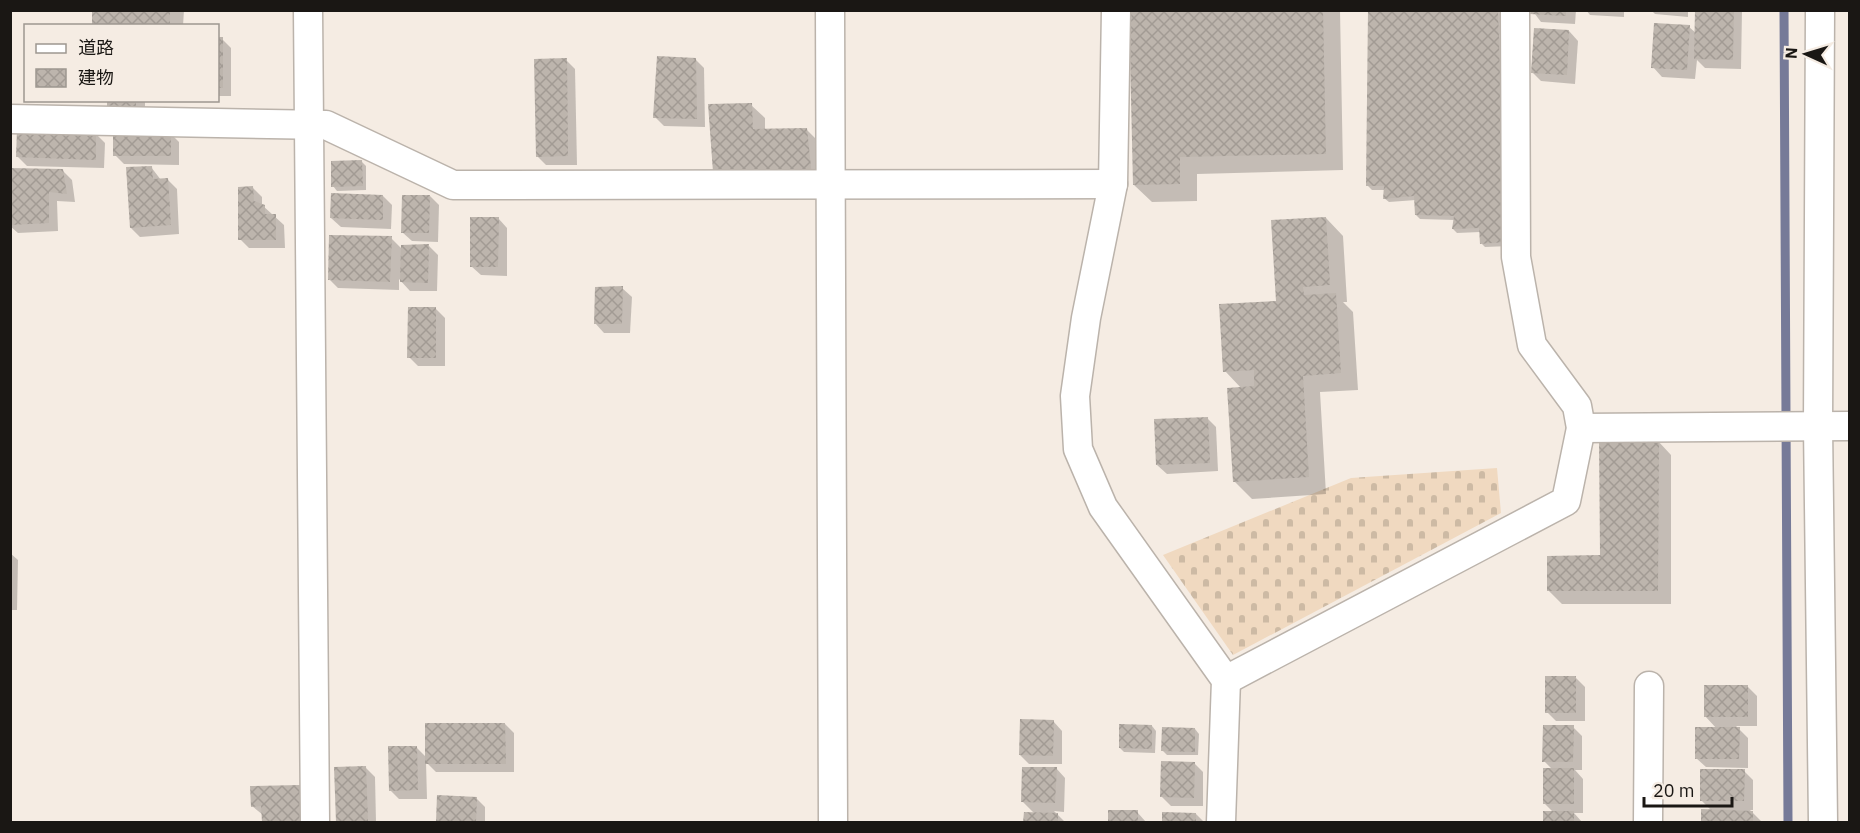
<svg xmlns="http://www.w3.org/2000/svg" width="1860" height="833" font-family="'IBM Plex Sans','Noto Sans JP',sans-serif">
  <defs>
    <pattern id="cemetery-stones" width="16" height="16" patternUnits="userSpaceOnUse" patternTransform="scale(1.5)"><rect width="16" height="16" fill="#f0d9c0"/><path d="M2 7V4a2 2 0 0 1 4 0v3zM10 15v-3a2 2 0 0 1 4 0v3z" fill="#cdbaa4"/></pattern>
    <pattern id="building-cross-hatch" width="8" height="8" patternUnits="userSpaceOnUse" patternTransform="scale(1.5)"><rect width="8" height="8" fill="#bdb5ad"/><path d="M0 0l8 8M0 8l8-8" fill="none" stroke="#a29b94"/></pattern>
  </defs>
  <rect width="100%" height="100%" fill="#f5ece3"/>
  <!-- cemetery -->
  <polygon fill="url(#cemetery-stones)" points="1497,468 1501,513 1233,655 1163,555 1351,478"/>
  <!-- shadow -->
  <g fill="#0003">
    <polygon points="94,10 184,10 183,26 93,26"/>
    <polygon points="1131,10 1340,10 1343,170 1197,174 1197,201 1152,202 1134,185"/>
    <polygon points="1369,10 1502,10 1510,246 1485,247 1481,243 1480,232 1457,233 1453,229 1455,220 1420,219 1416,215 1416,200 1389,202 1384,198 1385,190 1372,190 1368,186"/>
    <polygon points="1532,10 1576,10 1575,24 1541,22"/>
    <polygon points="1586,10 1624,10 1624,17 1590,15"/>
    <polygon points="1651,10 1688,10 1688,17 1655,14"/>
    <polygon points="1697,10 1742,10 1741,69 1705,68 1697,60 1695,79 1662,77 1653,67 1689,27 1696,33"/>
    <polygon points="1569,31 1578,41 1575,84 1541,81 1532,72"/>
    <polygon points="218,39 222,39 231,48 231,96 218,96"/>
    <polygon points="695,59 704,68 705,127 664,126 655,117"/>
    <polygon points="566,60 575,69 577,165 546,165 537,156"/>
    <polygon points="109,100 145,100 145,115 118,115 109,106"/>
    <polygon points="751,105 765,118 765,130 806,129 820,143 825,190 728,185"/>
    <polygon points="170,133 179,142 179,165 124,164 115,155"/>
    <polygon points="96,134 105,143 104,168 27,166 18,157"/>
    <polygon points="362,162 366,166 366,190 337,191 333,186"/>
    <polygon points="151,167 161,180 168,180 177,189 179,234 140,237 131,228"/>
    <polygon points="10,170 63,171 72,180 75,202 57,201 58,231 18,233 10,226"/>
    <polygon points="253,188 262,197 262,205 284,225 285,248 249,248 240,239"/>
    <polygon points="383,196 392,205 391,229 341,227 331,218"/>
    <polygon points="430,196 439,205 438,242 412,241 402,232"/>
    <polygon points="498,218 507,228 507,276 481,275 471,266"/>
    <polygon points="1326,218 1343,236 1347,302 1343,302 1353,312 1358,390 1320,392 1326,494 1252,499 1234,481 1242,389 1225,371 1278,302"/>
    <polygon points="391,238 403,250 429,246 438,255 437,291 410,291 399,279 399,290 338,288 329,279"/>
    <polygon points="622,288 632,297 630,333 604,333 595,323"/>
    <polygon points="436,309 445,318 445,366 418,366 409,357"/>
    <polygon points="1207,418 1216,427 1218,471 1167,474 1157,465"/>
    <polygon points="1658,441 1671,455 1671,604 1562,604 1548,590 1601,557"/>
    <polygon points="10,553 18,560 17,610 10,610"/>
    <polygon points="1576,678 1585,687 1585,721 1556,721 1547,712"/>
    <polygon points="1748,687 1757,696 1757,726 1736,726 1748,738 1748,768 1706,767 1696,758 1717,729 1705,716"/>
    <polygon points="1053,721 1062,731 1062,764 1029,764 1020,755"/>
    <polygon points="505,724 514,733 514,772 436,772 426,762 427,799 399,799 390,790 417,748 427,758"/>
    <polygon points="1152,726 1156,731 1155,753 1124,752 1120,748"/>
    <polygon points="1573,727 1582,736 1582,770 1575,770 1583,779 1583,813 1574,813 1582,822 1544,822 1544,812 1553,812 1545,804 1552,769 1544,761"/>
    <polygon points="1195,729 1199,734 1198,755 1167,755 1162,750"/>
    <polygon points="1194,763 1203,772 1203,806 1171,806 1162,797"/>
    <polygon points="336,768 366,768 375,777 376,822 337,822"/>
    <polygon points="1056,768 1065,778 1064,812 1054,811 1065,822 1025,822 1025,814 1035,814 1023,802"/>
    <polygon points="1744,771 1753,780 1753,810 1750,810 1762,822 1702,822 1702,810 1712,811 1701,800"/>
    <polygon points="299,786 308,795 309,822 263,822 263,815 252,806"/>
    <polygon points="438,797 476,798 485,807 485,822 438,822"/>
    <polygon points="1109,812 1137,812 1146,822 1109,822"/>
    <polygon points="1163,813 1196,814 1204,822 1163,822"/>
  </g>
  <g fill="none" stroke-linecap="round" stroke-linejoin="round">
    <!-- stream -->
    <polyline stroke="#767a98" stroke-width="9" points="1784,10 1788,822"/>
  </g>
  <!-- building -->
  <g fill="url(#building-cross-hatch)">
    <rect x="92" y="10" width="78" height="16"/>
    <polygon points="1129,10 1323,10 1326,154 1180,157 1180,184 1133,185"/>
    <polygon points="1368,10 1498,10 1506,242 1480,244 1479,228 1452,229 1454,216 1415,215 1414,196 1383,199 1384,186 1366,186"/>
    <polygon points="1531,10 1566,10 1566,16 1530,14"/>
    <polygon points="1695,10 1734,10 1733,60 1694,59"/>
    <polygon points="1654,23 1690,25 1687,70 1651,68"/>
    <polygon points="1534,28 1569,30 1567,75 1531,73"/>
    <rect x="218" y="37" width="5" height="51"/>
    <polygon points="657,56 696,58 697,119 653,118"/>
    <polygon points="567,58 568,156 536,157 534,59"/>
    <rect x="107" y="100" width="29" height="6"/>
    <polygon points="752,103 753,129 807,128 812,177 713,172 708,104"/>
    <polygon points="17,130 96,132 96,160 16,157"/>
    <rect x="113" y="131" width="58" height="25"/>
    <polygon points="362,160 363,186 331,187 331,161"/>
    <polygon points="152,166 153,179 168,178 171,225 130,228 126,167"/>
    <polygon points="10,168 63,169 67,194 49,192 49,223 10,225"/>
    <polygon points="253,186 254,201 265,205 265,214 276,214 276,240 238,240 238,187"/>
    <polygon points="331,193 383,195 383,220 330,218"/>
    <polygon points="402,195 430,195 429,233 401,233"/>
    <polygon points="470,217 499,217 498,267 470,267"/>
    <polygon points="1326,217 1330,285 1303,287 1304,295 1336,293 1341,373 1303,376 1309,477 1233,482 1227,388 1254,386 1254,370 1223,372 1219,304 1276,301 1271,220"/>
    <polygon points="329,235 392,236 390,282 328,280"/>
    <polygon points="429,244 428,283 400,282 401,245"/>
    <polygon points="623,286 622,324 594,324 595,287"/>
    <polygon points="408,307 436,307 436,358 407,358"/>
    <polygon points="1208,417 1210,463 1156,465 1154,419"/>
    <polygon points="1599,440 1659,440 1658,591 1547,591 1547,556 1600,555"/>
    <rect x="1545" y="676" width="31" height="37"/>
    <rect x="1704" y="685" width="44" height="32"/>
    <polygon points="1020,719 1054,720 1053,756 1019,755"/>
    <polygon points="425,723 505,723 506,764 425,764"/>
    <polygon points="1119,724 1152,725 1152,749 1119,748"/>
    <polygon points="1543,725 1574,725 1573,762 1542,762"/>
    <polygon points="1162,727 1195,728 1195,752 1161,751"/>
    <polygon points="1695,727 1740,727 1739,759 1695,759"/>
    <polygon points="388,746 417,746 418,790 389,791"/>
    <polygon points="1161,761 1195,762 1194,798 1160,797"/>
    <polygon points="366,766 368,822 336,822 334,767"/>
    <polygon points="1022,767 1057,767 1055,803 1021,802"/>
    <rect x="1543" y="768" width="31" height="36"/>
    <polygon points="1700,769 1745,769 1744,801 1700,801"/>
    <polygon points="300,785 300,822 262,822 261,806 251,807 250,786"/>
    <polygon points="437,795 477,797 476,822 436,822"/>
    <polygon points="1701,809 1753,811 1753,822 1701,822"/>
    <rect x="1108" y="810" width="30" height="12"/>
    <rect x="1543" y="811" width="31" height="11"/>
    <polygon points="1024,812 1058,813 1058,822 1023,822"/>
    <polygon points="1162,812 1196,813 1196,822 1162,822"/>
  </g>
  <g fill="none" stroke-linecap="round" stroke-linejoin="round">
    <defs>
      <g id="minor">
        <polyline points="308,10 315,822"/>
        <polyline points="830,10 833,822"/>
        <polyline points="1116,10 1113,184 1086,318 1075,396 1078,449 1103,507 1226,680 1221,822"/>
        <polyline points="1820,10 1818,426 1823,822"/>
        <polyline points="10,119 326,125 453,185 1113,184"/>
        <polyline points="1581,428 1850,426"/>
        <polyline points="1226,680 1566,501 1581,428 1577,406 1532,345 1516,257 1515,10"/>
        <polyline points="1648,822 1649,686"/>
      </g>
    </defs>
    <!-- minor casing -->
    <use href="#minor" stroke="#bbb3ab" stroke-width="31"/>
    <!-- minor -->
    <use href="#minor" stroke="#fff" stroke-width="28"/>
  </g>
  <!-- border -->
  <rect width="1860" height="833" fill="none" stroke="#1a1714" stroke-width="24"/>
  <!-- legend -->
  <rect x="24" y="24" width="195" height="78" fill="#f5ece3" stroke="#9d9790" stroke-width="1.5"/>
  <rect x="36" y="44" width="30" height="9" fill="#ffffff" stroke="#9d9790" stroke-width="1.5"/>
  <text x="78" y="54" font-size="18" fill="#1a1714">道路</text>
  <rect x="36" y="69" width="30" height="18" fill="url(#building-cross-hatch)" stroke="#9d9790" stroke-width="1.5"/>
  <text x="78" y="84" font-size="18" fill="#1a1714">建物</text>
  <!-- north arrow -->
  <g transform="translate(1806 54) rotate(274)" stroke="#f5ece3" stroke-width="4.5" paint-order="stroke">
  <path d="M0-4.5L10 22L0 15L-10 22Z" fill="#1a1714"/>
  <text y="-9" font-size="16" font-weight="bold" text-anchor="middle" fill="#1a1714">N</text>
  </g>
  <!-- scale -->
  <path d="M1644 797v9h88v-9" fill="none" stroke="#1a1714" stroke-width="3"/>
  <text x="1653" y="797" font-size="18" fill="#1a1714" stroke="#f5ece3" stroke-width="4.5" paint-order="stroke">20 m</text>
</svg>
